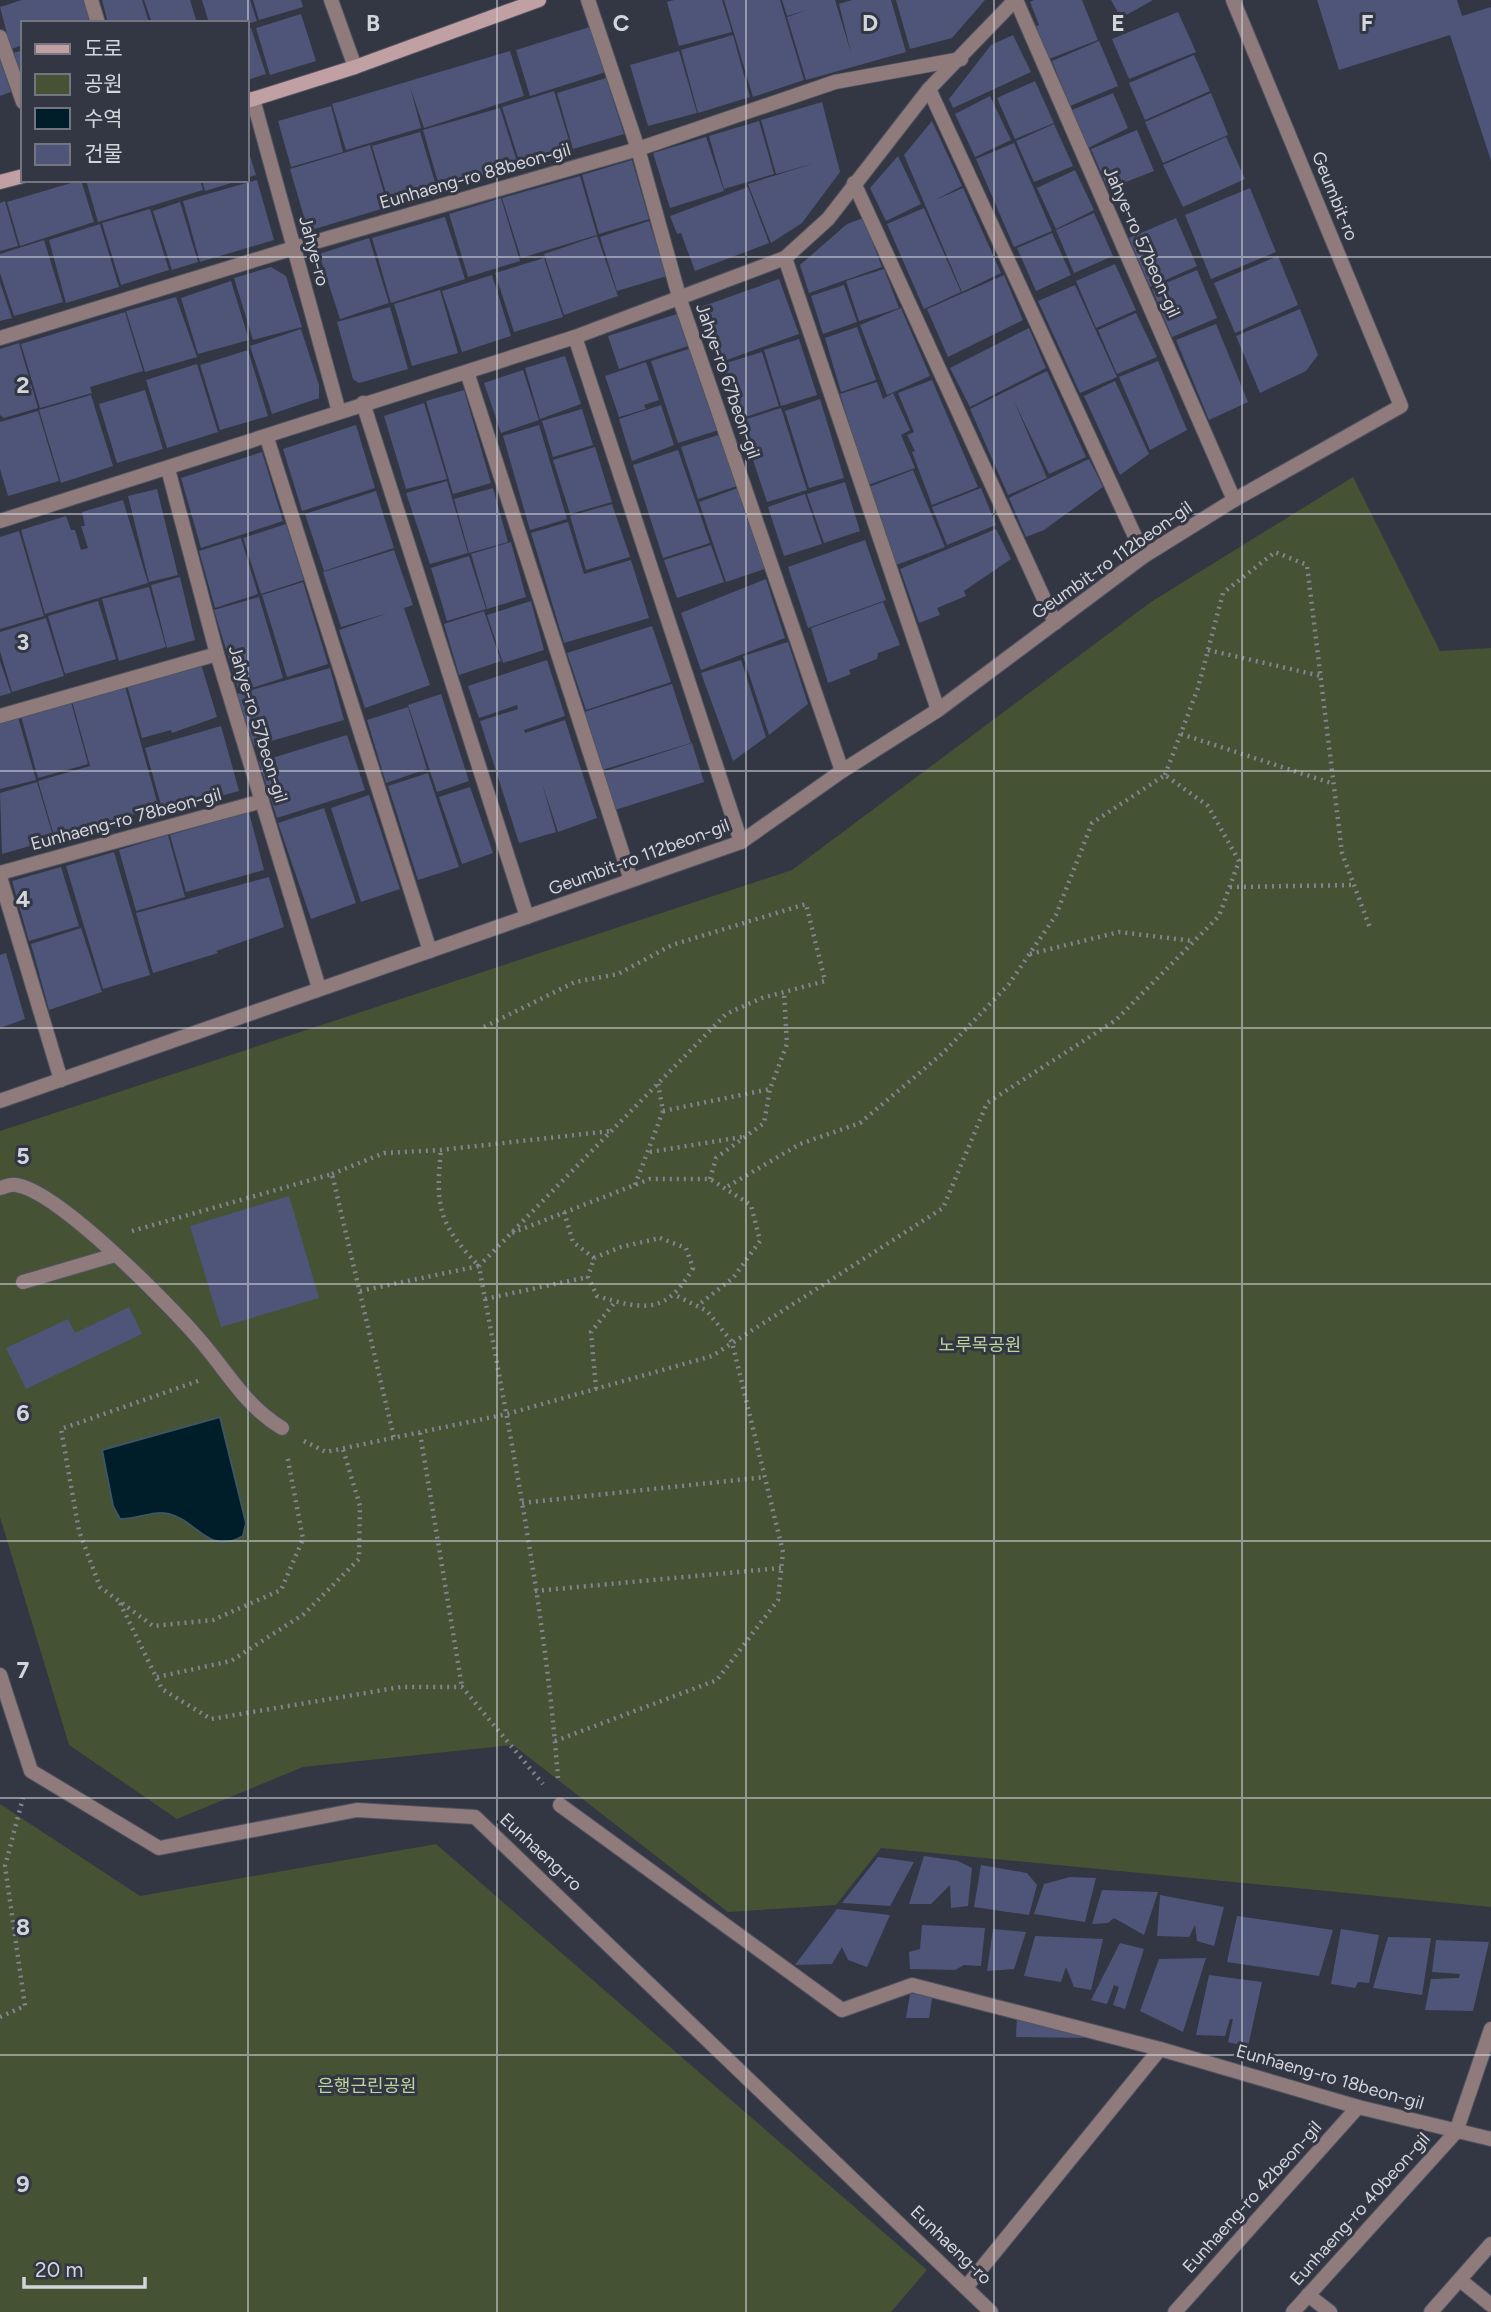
<svg xmlns="http://www.w3.org/2000/svg" width="1491" height="2312" font-family="Figtree,'Noto Sans KR',sans-serif">
  <rect width="100%" height="100%" fill="#333643"/>
  <!-- green -->
  <g fill="#455234">
    <polygon points="1353,477 1440,651 1491,648 1491,1907 881,1848 836,1905 728,1912 513,1745 303,1767 177,1819 69,1745 0,1517 0,1131 792,870 1151,602"/>
    <polygon points="0,1804 140,1896 436,1844 927,2270 891,2312 0,2312"/>
  </g>
  <!-- water -->
  <path fill="#001e2a" stroke="#3f5560" stroke-width="2" d="M 220,1417 L 246,1523 L 243,1536 C 208,1556 198,1521 169,1514 C 152,1510 137,1520 120,1519 L 113,1506 L 102,1450 Z"/>
  <!-- building -->
  <g fill="#4e5578">
    <polygon points="22,0 87,0 94,23 23,23 23,45 11,49 0,7"/>
    <polygon points="102,0 142,0 149,23 108,23"/>
    <polygon points="144,0 190,0 197,23 152,23"/>
    <polygon points="202,0 250,0 257,21 247,24 209,23"/>
    <polygon points="253,0 301,0 303,7 259,20"/>
    <polygon points="674,0 722,0 732,32 679,46 667,2"/>
    <polygon points="724,0 780,0 804,80 753,97"/>
    <polygon points="782,0 835,0 851,53 839,4 852,0 891,0 906,52 806,80 787,17 807,10 787,16"/>
    <polygon points="896,0 985,0 952,38 910,49"/>
    <polygon points="1034,0 1082,0 1098,40 1049,59 1036,26 1039,25 1030,2"/>
    <polygon points="1111,0 1153,0 1121,18"/>
    <polygon points="1317,0 1457,0 1462,16 1491,7 1491,161 1450,35 1339,70"/>
    <polygon points="1178,12 1196,52 1129,79 1112,39"/>
    <polygon points="301,14 316,61 270,75 256,28"/>
    <polygon points="593,26 606,72 530,96 516,50"/>
    <polygon points="251,28 266,74 247,80 247,29"/>
    <polygon points="733,35 750,97 698,113 681,50"/>
    <polygon points="1013,35 1031,72 953,108 949,99 991,45"/>
    <polygon points="1099,41 1118,86 1070,106 1052,61"/>
    <polygon points="23,50 23,79 22,79 14,53"/>
    <polygon points="510,51 524,96 424,128 410,87 421,128 346,150 332,104"/>
    <polygon points="679,51 697,113 648,126 630,65"/>
    <polygon points="1194,55 1210,91 1145,120 1129,83"/>
    <polygon points="0,58 11,92 0,96"/>
    <polygon points="606,78 624,134 573,149 557,93"/>
    <polygon points="1035,81 1054,123 1015,139 997,98"/>
    <polygon points="554,91 572,150 521,167 502,107"/>
    <polygon points="1113,93 1128,128 1086,149 1072,110"/>
    <polygon points="1211,93 1228,135 1163,163 1145,122"/>
    <polygon points="990,96 1011,140 975,157 955,114"/>
    <polygon points="822,102 840,172 802,223 771,243 748,184 815,163 776,174 761,120"/>
    <polygon points="331,106 343,152 291,167 278,121"/>
    <polygon points="500,108 518,165 440,189 423,130"/>
    <polygon points="759,121 774,174 724,189 709,136"/>
    <polygon points="932,121 962,186 935,200 963,188 1001,273 962,292 904,155"/>
    <polygon points="1054,124 1073,166 1034,182 1016,141"/>
    <polygon points="1137,130 1154,171 1108,189 1091,149"/>
    <polygon points="420,132 438,192 390,206 372,146"/>
    <polygon points="706,137 724,191 670,208 653,153"/>
    <polygon points="1226,137 1245,179 1183,207 1163,165"/>
    <polygon points="1014,143 1052,231 1014,247 976,159"/>
    <polygon points="370,145 388,207 308,231 290,169"/>
    <polygon points="247,147 256,175 247,178"/>
    <polygon points="898,156 921,204 886,221 870,188"/>
    <polygon points="632,160 649,219 599,234 582,175"/>
    <polygon points="1075,170 1094,210 1056,229 1037,188"/>
    <polygon points="580,176 597,235 521,258 502,198"/>
    <polygon points="81,180 94,222 20,246 7,202"/>
    <polygon points="86,180 200,180 203,190 98,222"/>
    <polygon points="202,180 238,180 238,181 205,191"/>
    <polygon points="257,180 274,240 200,262 183,201"/>
    <polygon points="748,187 769,243 695,271 681,233 677,234 670,216"/>
    <polygon points="1250,188 1276,252 1211,279 1185,215"/>
    <polygon points="501,198 520,261 468,277 449,214"/>
    <polygon points="5,201 18,246 0,251 0,203"/>
    <polygon points="180,202 198,262 172,270 153,211"/>
    <polygon points="924,208 961,292 924,309 887,224"/>
    <polygon points="150,209 169,270 121,285 102,223"/>
    <polygon points="1094,213 1113,256 1074,273 1056,230"/>
    <polygon points="445,217 465,279 391,303 372,238"/>
    <polygon points="863,218 882,267 809,293 800,265 847,224"/>
    <polygon points="1176,218 1197,266 1150,287 1129,238"/>
    <polygon points="649,221 667,276 617,291 600,237"/>
    <polygon points="100,224 119,287 66,303 49,240"/>
    <polygon points="1052,233 1071,275 1036,291 1017,248"/>
    <polygon points="597,236 618,296 564,315 544,254"/>
    <polygon points="369,238 389,303 340,319 319,254"/>
    <polygon points="44,240 63,302 14,316 0,273 0,254"/>
    <polygon points="1278,256 1298,305 1235,333 1214,283"/>
    <polygon points="544,258 563,317 514,332 495,273"/>
    <polygon points="1115,264 1136,310 1096,328 1076,281"/>
    <polygon points="271,267 286,276 302,327 253,340 234,278"/>
    <polygon points="884,269 899,308 859,321 846,281"/>
    <polygon points="1197,270 1217,318 1172,337 1152,289"/>
    <polygon points="492,275 511,336 462,352 442,291"/>
    <polygon points="1004,275 1023,320 948,357 927,309"/>
    <polygon points="779,279 799,334 721,362 701,307"/>
    <polygon points="231,281 249,340 198,354 181,298"/>
    <polygon points="0,282 12,318 0,321"/>
    <polygon points="844,285 857,322 823,334 811,296"/>
    <polygon points="1075,285 1117,377 1080,393 1038,301"/>
    <polygon points="440,290 458,353 412,366 394,304"/>
    <polygon points="176,297 197,357 145,372 126,311"/>
    <polygon points="390,307 408,369 359,383 353,379 337,322"/>
    <polygon points="901,308 930,376 887,395 860,325"/>
    <polygon points="1300,309 1318,355 1306,371 1260,393 1236,336"/>
    <polygon points="125,312 143,371 90,387 92,393 40,408 21,344"/>
    <polygon points="1136,313 1157,357 1117,374 1098,330"/>
    <polygon points="677,314 688,346 619,369 608,336"/>
    <polygon points="1216,324 1248,402 1209,420 1176,340"/>
    <polygon points="857,327 876,380 841,392 825,338"/>
    <polygon points="1029,328 1046,368 970,407 950,368"/>
    <polygon points="301,329 319,385 319,398 272,414 250,346"/>
    <polygon points="799,339 817,395 781,406 764,350"/>
    <polygon points="19,343 38,408 4,418 0,415 0,349"/>
    <polygon points="695,347 722,429 678,443 651,361"/>
    <polygon points="248,350 268,416 220,430 200,365"/>
    <polygon points="762,352 779,406 739,419 723,364"/>
    <polygon points="565,356 581,404 540,419 525,368"/>
    <polygon points="1158,361 1187,430 1150,450 1119,377"/>
    <polygon points="646,362 659,400 644,405 646,409 619,417 605,376"/>
    <polygon points="197,364 218,432 167,448 146,380"/>
    <polygon points="523,370 539,420 501,433 484,383"/>
    <polygon points="1047,371 1086,457 1049,474 1014,401 1047,478 1008,495 970,409"/>
    <polygon points="932,380 978,487 932,505 912,452 915,451 907,435 914,432 898,393"/>
    <polygon points="1115,381 1149,454 1120,475 1084,396"/>
    <polygon points="877,382 883,399 893,393 910,430 901,435 915,468 868,485 840,394"/>
    <polygon points="145,390 163,449 117,463 99,404"/>
    <polygon points="464,390 491,483 453,494 426,401"/>
    <polygon points="91,395 113,466 61,483 39,410"/>
    <polygon points="820,399 844,478 809,488 785,411"/>
    <polygon points="424,403 447,479 406,489 384,416"/>
    <polygon points="661,405 674,445 632,461 619,419"/>
    <polygon points="781,408 807,490 767,502 740,421"/>
    <polygon points="582,409 593,445 553,457 542,421"/>
    <polygon points="38,411 59,481 8,496 0,469 0,422"/>
    <polygon points="356,425 375,488 302,511 283,449"/>
    <polygon points="539,425 567,519 530,530 503,436"/>
    <polygon points="721,434 740,485 698,499 681,447"/>
    <polygon points="595,447 612,502 570,514 553,460"/>
    <polygon points="678,450 710,543 663,558 633,465"/>
    <polygon points="262,452 283,521 201,548 181,478"/>
    <polygon points="1089,459 1103,487 1044,530 1026,537 1009,498"/>
    <polygon points="913,470 945,547 896,565 869,487"/>
    <polygon points="447,481 468,553 430,564 406,493"/>
    <polygon points="845,482 860,531 824,543 807,494"/>
    <polygon points="741,487 768,568 726,582 699,502"/>
    <polygon points="493,488 508,542 469,553 454,499"/>
    <polygon points="981,488 996,525 947,545 932,507"/>
    <polygon points="157,489 178,575 149,582 128,496"/>
    <polygon points="376,491 394,548 324,571 305,514"/>
    <polygon points="805,494 822,544 784,556 768,507"/>
    <polygon points="123,500 148,583 45,614 21,530 66,516 71,530 75,530 81,550 88,548 81,526 85,526 82,512"/>
    <polygon points="612,504 630,557 586,570 570,516"/>
    <polygon points="568,522 584,574 631,560 649,618 564,643 531,533"/>
    <polygon points="286,524 304,580 261,594 243,538"/>
    <polygon points="996,529 1011,559 964,591 966,596 937,608 940,615 919,623 900,569"/>
    <polygon points="19,531 44,616 0,629 0,537"/>
    <polygon points="241,538 258,594 215,608 199,551"/>
    <polygon points="865,540 886,600 808,628 788,567"/>
    <polygon points="511,542 526,597 487,609 471,554"/>
    <polygon points="711,545 724,582 677,598 664,560"/>
    <polygon points="394,550 413,605 404,608 430,685 365,708 339,630 388,613 341,627 323,572"/>
    <polygon points="469,556 486,609 447,621 431,568"/>
    <polygon points="180,577 195,640 167,648 151,585"/>
    <polygon points="766,579 785,638 701,670 681,613"/>
    <polygon points="303,582 328,664 287,677 262,595"/>
    <polygon points="149,587 166,647 119,661 102,599"/>
    <polygon points="259,597 283,678 239,692 214,610"/>
    <polygon points="98,601 116,659 65,674 48,616"/>
    <polygon points="531,601 544,650 503,663 487,615"/>
    <polygon points="883,602 900,645 878,653 877,659 849,670 851,674 828,683 811,628"/>
    <polygon points="484,611 501,661 459,675 444,624"/>
    <polygon points="46,618 64,676 12,692 0,651 0,632"/>
    <polygon points="652,626 671,682 586,710 567,653"/>
    <polygon points="788,642 808,704 769,735 743,656"/>
    <polygon points="547,660 565,716 524,730 525,733 565,720 597,818 558,832 542,783 556,832 519,843 480,721 518,709 517,705 479,718 468,686"/>
    <polygon points="741,660 766,737 733,761 701,673"/>
    <polygon points="0,661 11,693 0,696"/>
    <polygon points="201,664 217,717 172,733 171,730 142,738 127,685"/>
    <polygon points="330,668 344,720 254,746 237,694"/>
    <polygon points="672,684 691,743 602,770 584,712"/>
    <polygon points="125,686 159,809 131,815 132,819 55,839 38,781 90,766 72,701"/>
    <polygon points="441,694 469,781 437,792 408,705"/>
    <polygon points="71,702 88,764 38,778 21,716"/>
    <polygon points="408,707 427,769 386,783 367,720"/>
    <polygon points="18,717 36,780 0,789 0,722"/>
    <polygon points="221,726 239,791 163,812 145,748"/>
    <polygon points="347,735 365,790 277,818 259,762"/>
    <polygon points="692,743 704,782 615,810 603,772"/>
    <polygon points="428,773 459,867 418,880 388,786"/>
    <polygon points="37,782 54,839 2,854 0,793"/>
    <polygon points="470,787 493,853 462,864 439,797"/>
    <polygon points="369,795 400,889 361,902 331,808"/>
    <polygon points="324,808 356,903 311,919 278,823"/>
    <polygon points="249,812 264,870 186,892 170,835"/>
    <polygon points="168,835 185,897 136,911 119,850"/>
    <polygon points="114,852 150,975 103,989 66,866"/>
    <polygon points="61,867 79,926 29,941 12,881"/>
    <polygon points="269,877 284,927 216,951 218,953 153,973 136,913"/>
    <polygon points="81,928 102,992 49,1010 31,944"/>
    <polygon points="6,953 25,1019 0,1028 0,955"/>
    <polygon points="289,1196 319,1298 221,1327 190,1226"/>
    <polygon points="129,1307 142,1334 26,1389 6,1348 68,1319 75,1333"/>
    <polygon points="924,1856 958,1861 972,1868 968,1906 951,1908 950,1885 931,1904 909,1904"/>
    <polygon points="878,1857 914,1862 890,1906 842,1903"/>
    <polygon points="981,1865 1027,1873 1037,1885 1029,1915 974,1907"/>
    <polygon points="1070,1877 1096,1878 1085,1922 1034,1914 1044,1884"/>
    <polygon points="1102,1890 1158,1892 1144,1935 1114,1918 1108,1923 1092,1924"/>
    <polygon points="1160,1895 1224,1907 1214,1946 1197,1941 1195,1925 1189,1937 1157,1936"/>
    <polygon points="837,1909 890,1915 867,1967 848,1960 842,1947 832,1964 795,1965"/>
    <polygon points="1237,1916 1333,1930 1319,1976 1227,1962"/>
    <polygon points="922,1925 985,1928 981,1966 964,1965 955,1970 910,1969 909,1952 920,1949"/>
    <polygon points="993,1929 1026,1932 1014,1969 987,1971"/>
    <polygon points="1341,1929 1379,1935 1369,1983 1358,1982 1355,1988 1331,1984"/>
    <polygon points="1035,1936 1103,1939 1091,1990 1074,1987 1066,1967 1061,1982 1024,1976"/>
    <polygon points="1388,1937 1431,1938 1422,1995 1373,1988"/>
    <polygon points="1436,1940 1489,1942 1473,2011 1425,2010 1431,1979 1459,1978 1460,1974 1432,1972"/>
    <polygon points="1120,1943 1144,1949 1125,2009 1113,2005 1119,1987 1114,1985 1107,2004 1091,2000"/>
    <polygon points="1206,1958 1183,2032 1140,2011 1159,1959"/>
    <polygon points="1209,1975 1262,1982 1248,2047 1228,2042 1233,2019 1230,2019 1225,2036 1196,2035"/>
    <polygon points="933,1993 929,2018 906,2018 910,1994"/>
    <polygon points="1017,2015 1092,2038 1016,2037"/>
  </g>
  <g fill="none" stroke-linecap="round" stroke-linejoin="round">
    <defs>
      <g id="lane">
        <polyline points="91,0 98,23"/>
        <polyline points="1016,0 1234,500"/>
        <polyline points="929,89 1144,556"/>
        <polyline points="854,183 1055,623"/>
        <polyline points="785,258 938,710"/>
        <polyline points="575,337 741,842"/>
        <polyline points="0,338 294,248 638,149 835,82 961,59"/>
        <polyline points="467,372 631,880"/>
        <polyline points="363,403 527,917"/>
        <polyline points="267,438 430,951"/>
        <polyline points="168,469 217,654 319,988"/>
        <polyline points="0,716 217,654"/>
        <polyline points="0,873 262,801"/>
        <polyline points="0,877 61,1080"/>
        <path d="M 0,1188 C 4,1187 11,1184 16,1185 C 58,1191 169,1304 199,1339 C 228,1372 244,1405 282,1428"/>
        <polyline points="23,1282 115,1255"/>
        <polyline points="560,1805 842,2010 912,1985 1160,2049 967,2286"/>
        <polyline points="1308,2295 1330,2312"/>
        <polyline points="1293,2312 1456,2132"/>
      </g>
      <g id="street">
        <polyline points="331,0 355,67"/>
        <polyline points="588,0 638,149 680,300 842,771"/>
        <polyline points="0,37 23,102"/>
        <polyline points="253,99 339,412"/>
        <polyline points="0,521 575,337 785,258 828,219 929,89 1015,0"/>
        <polyline points="0,1101 741,842 842,771 938,710 1144,556 1234,500 1401,406 1233,0"/>
        <polyline points="0,1675 31,1771 159,1848 357,1810 475,1817 991,2312"/>
        <polyline points="1160,2049 1358,2107 1491,2139"/>
        <polyline points="1456,2132 1491,2029"/>
        <polyline points="1460,2280 1491,2305"/>
        <polyline points="1175,2312 1358,2107"/>
        <polyline points="1431,2312 1491,2244"/>
      </g>
      <g id="secondary">
        <polyline points="247,101 355,67 539,0"/>
        <polyline points="0,182 23,176"/>
      </g>
    </defs>
    <!-- lane casing -->
    <use href="#lane" stroke="#50535f" stroke-width="16"/>
    <!-- street casing -->
    <use href="#street" stroke="#50535f" stroke-width="16"/>
    <!-- secondary casing -->
    <use href="#secondary" stroke="#50535f" stroke-width="16"/>
    <!-- path -->
    <g stroke="#82848f" stroke-width="4.5" stroke-dasharray="2 5" stroke-linecap="butt">
      <polyline points="1208,650 1321,676"/>
      <polyline points="1181,734 1334,784"/>
      <polyline points="1165,775 1198,688 1223,593 1275,552 1307,565 1342,853 1370,928"/>
      <polyline points="1230,887 1354,885"/>
      <polyline points="1030,954 1119,932 1193,941"/>
      <path d="M 484,1027 L 575,982 L 618,974 L 672,945 L 806,904 L 825,981 L 762,998 L 726,1014 L 479,1266 C 510,1436 545,1606 558,1778"/>
      <polyline points="663,1111 770,1089"/>
      <polyline points="650,1152 742,1137"/>
      <polyline points="332,1174 384,1153 441,1150 611,1131"/>
      <polyline points="710,1179 716,1158 764,1123 770,1089 787,1044 784,992"/>
      <polyline points="635,1185 663,1111 658,1084"/>
      <polyline points="564,1212 573,1242 594,1258"/>
      <polyline points="132,1231 332,1174 394,1438"/>
      <polyline points="512,1233 650,1179 710,1179 751,1205 760,1241 733,1278 697,1306"/>
      <path d="M 660,1238 L 686,1248 L 693,1268 C 666,1315 644,1310 597,1296 L 588,1277 L 594,1258 L 621,1247 Z"/>
      <path d="M 360,1291 L 479,1266 C 439,1225 435,1206 441,1150"/>
      <polyline points="485,1299 588,1277"/>
      <polyline points="198,1381 61,1429 79,1531 100,1587 153,1626 213,1620 281,1590 303,1539 287,1455"/>
      <polyline points="596,1389 591,1332 615,1302"/>
      <polyline points="420,1433 462,1687"/>
      <polyline points="304,1441 326,1452 507,1414 712,1356 943,1208 987,1103 1116,1020 1219,916 1239,861 1208,806 1165,775 1092,823 1056,915 1009,984 943,1053 860,1123 800,1144 725,1188"/>
      <polyline points="522,1503 765,1477"/>
      <polyline points="535,1591 781,1568"/>
      <polyline points="120,1603 162,1689 211,1719 401,1687 462,1687 543,1784"/>
      <polyline points="157,1677 231,1661 304,1614 359,1559 360,1506 343,1449"/>
      <polyline points="555,1741 717,1680 778,1600 783,1552 732,1342 707,1311 675,1295"/>
      <polyline points="0,2017 25,2006 5,1866 23,1798"/>
    </g>
    <!-- lane -->
    <use href="#lane" stroke="#8f7a7c" stroke-width="14"/>
    <!-- street -->
    <use href="#street" stroke="#8f7a7c" stroke-width="14"/>
    <!-- secondary -->
    <use href="#secondary" stroke="#c1a0a3" stroke-width="14"/>
  </g>
  <!-- grid -->
  <path fill="none" stroke="#d3d5dd" stroke-width="2" stroke-opacity="0.55" d="M 248,0 L 248,2312M 497,0 L 497,2312M 746,0 L 746,2312M 994,0 L 994,2312M 1242,0 L 1242,2312M 0,257 L 1491,257M 0,514 L 1491,514M 0,771 L 1491,771M 0,1028 L 1491,1028M 0,1284 L 1491,1284M 0,1541 L 1491,1541M 0,1798 L 1491,1798M 0,2055 L 1491,2055"/>
  <g text-anchor="middle" stroke-width="6" stroke-linejoin="round" paint-order="stroke">
    <!-- street labels -->
    <g font-size="18" fill="#d3d5dd" stroke="#333643">
      <text transform="translate(475 176) rotate(-16)" y="6">Eunhaeng-ro 88beon-gil</text>
      <text transform="translate(1335 196) rotate(68)" y="6">Geumbit-ro</text>
      <text transform="translate(1142 242) rotate(66)" y="6">Jahye-ro 57beon-gil</text>
      <text transform="translate(314 251) rotate(75)" y="6">Jahye-ro</text>
      <text transform="translate(728 381) rotate(71)" y="6">Jahye-ro 67beon-gil</text>
      <text transform="translate(1112 560) rotate(-35)" y="6">Geumbit-ro 112beon-gil</text>
      <text transform="translate(258 724) rotate(73)" y="6">Jahye-ro 57beon-gil</text>
      <text transform="translate(126 819) rotate(-15)" y="6">Eunhaeng-ro 78beon-gil</text>
      <text transform="translate(639 857) rotate(-20)" y="6">Geumbit-ro 112beon-gil</text>
      <text transform="translate(541 1852) rotate(43)" y="6">Eunhaeng-ro</text>
      <text transform="translate(1330 2077) rotate(16)" y="6">Eunhaeng-ro 18beon-gil</text>
      <text transform="translate(1252 2197) rotate(-48)" y="6">Eunhaeng-ro 42beon-gil</text>
      <text transform="translate(1360 2209) rotate(-48)" y="6">Eunhaeng-ro 40beon-gil</text>
      <text transform="translate(951 2245) rotate(44)" y="6">Eunhaeng-ro</text>
    </g>
    <!-- park labels -->
    <g font-size="18" fill="#bcd799" stroke="#333643">
      <text x="980" y="1351">노루목공원</text>
      <text x="367" y="2092">은행근린공원</text>
    </g>
  </g>
  <g font-size="23" text-anchor="middle" font-weight="bold" fill="#d3d5dd" stroke="#333643" stroke-width="6" stroke-linejoin="round" paint-order="stroke">
    <text x="373" y="31">B</text>
    <text x="621" y="31">C</text>
    <text x="870" y="31">D</text>
    <text x="1118" y="31">E</text>
    <text x="1367" y="31">F</text>
    <text x="23" y="393">2</text>
    <text x="23" y="650">3</text>
    <text x="23" y="907">4</text>
    <text x="23" y="1164">5</text>
    <text x="23" y="1421">6</text>
    <text x="23" y="1678">7</text>
    <text x="23" y="1935">8</text>
    <text x="23" y="2192">9</text>
  </g>
  <!-- legend -->
  <rect x="21" y="21" width="228" height="161" fill="#333643" stroke="#737681" stroke-width="2"/>
  <rect x="35" y="44" width="35" height="10" fill="#c1a0a3" stroke="#737681" stroke-width="2"/>
  <text x="84" y="56" font-size="21" fill="#d3d5dd">도로</text>
  <rect x="35" y="74" width="35" height="21" fill="#455234" stroke="#737681" stroke-width="2"/>
  <text x="84" y="91" font-size="21" fill="#d3d5dd">공원</text>
  <rect x="35" y="108" width="35" height="21" fill="#001e2a" stroke="#737681" stroke-width="2"/>
  <text x="84" y="126" font-size="21" fill="#d3d5dd">수역</text>
  <rect x="35" y="144" width="35" height="21" fill="#4e5578" stroke="#737681" stroke-width="2"/>
  <text x="84" y="161" font-size="21" fill="#d3d5dd">건물</text>
  <!-- scale -->
  <path d="M24 2277v10h121v-10" fill="none" stroke="#d3d5dd" stroke-width="3.5"/>
  <text x="35" y="2277" font-size="21" fill="#d3d5dd" stroke="#333643" stroke-width="5" paint-order="stroke">20 m</text>
</svg>
